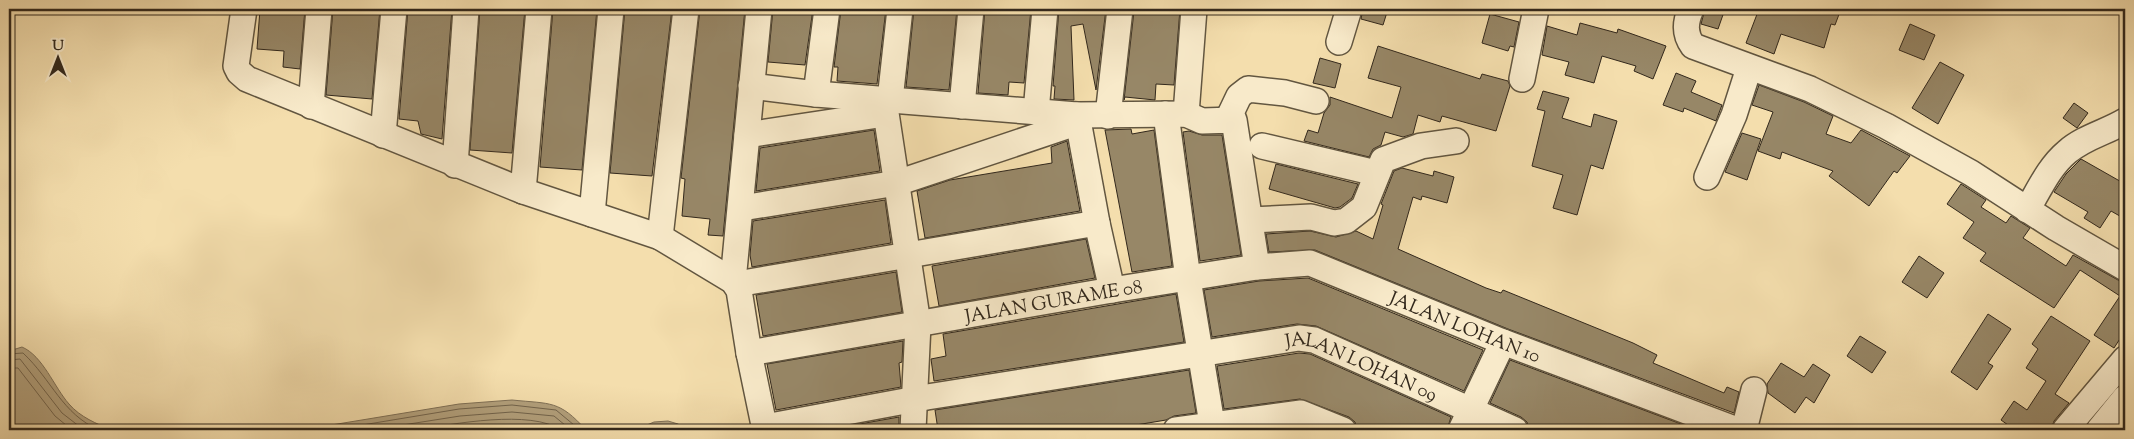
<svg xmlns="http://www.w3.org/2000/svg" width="2134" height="439" font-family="'Sorts Mill Goudy',serif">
  <rect width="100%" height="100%" fill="#f4dead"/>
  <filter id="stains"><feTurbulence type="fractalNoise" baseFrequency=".004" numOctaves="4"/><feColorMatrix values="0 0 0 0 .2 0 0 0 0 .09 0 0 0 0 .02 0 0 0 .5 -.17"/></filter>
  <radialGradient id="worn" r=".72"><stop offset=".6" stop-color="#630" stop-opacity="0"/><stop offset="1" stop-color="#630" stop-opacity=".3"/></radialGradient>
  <!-- water -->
  <g fill="#b2a07c" stroke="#7f7056">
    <path d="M 22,347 C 43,356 54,387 69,404 C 80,417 97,424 112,430 L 9,430 L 9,351 Z"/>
    <path d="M 512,400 C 551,404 559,400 586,430 L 301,430 L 459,404 Z"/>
    <polygon points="668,421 678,424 687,430 635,430 654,422"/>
  </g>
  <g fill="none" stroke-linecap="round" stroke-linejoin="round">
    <!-- shore -->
    <g stroke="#72644c" stroke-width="1">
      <path d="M 9,354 L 23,353 C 52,380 62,414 99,430"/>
      <polyline points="9,360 20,359 62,413 84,430"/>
      <polyline points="9,368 18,368 55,416 72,430"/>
      <polyline points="332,430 459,409 512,405 556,410 580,430"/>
      <polyline points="371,430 460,416 512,412 554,416 571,430"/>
      <path d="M 417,430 C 452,424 531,409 561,430"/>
    </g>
  </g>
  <!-- building -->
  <g fill="#978767" stroke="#32281c">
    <polygon points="260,9 305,9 300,69 283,67 284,51 257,49"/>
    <polygon points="333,9 380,9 372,99 326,95"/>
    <polygon points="408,9 452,9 442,139 421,134 418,121 399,119"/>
    <polygon points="480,9 525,9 512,153 470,150"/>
    <polygon points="553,9 597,9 582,170 540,167"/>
    <polygon points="625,9 672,9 652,176 610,173"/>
    <polygon points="700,9 745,9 723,236 708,235 710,219 682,216 685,179 681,178"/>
    <polygon points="773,9 813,9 805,65 768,62"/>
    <polygon points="841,9 886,9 877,84 837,81 838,67 834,67"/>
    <polygon points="914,9 957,9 949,90 906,87"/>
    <polygon points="985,9 1031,9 1024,83 1009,82 1008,95 978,93"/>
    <polygon points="1059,9 1106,9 1096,90 1083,24 1071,26 1074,100 1054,99 1055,86 1053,86"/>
    <polygon points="1137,9 1180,9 1174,85 1156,84 1155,100 1125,97 1124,100 1134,11"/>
    <polygon points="1363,9 1388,9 1383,25 1361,19"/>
    <polygon points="1705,9 1725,9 1718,29 1701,24"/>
    <polygon points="1759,9 1841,9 1835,25 1831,24 1824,48 1781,34 1774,54 1746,43"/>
    <polygon points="1490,14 1519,22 1514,47 1510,46 1508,51 1482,43"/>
    <polygon points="1580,23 1617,33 1618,29 1666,46 1653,79 1634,71 1636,66 1602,56 1594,83 1565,75 1569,62 1542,55 1547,26 1577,35"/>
    <polygon points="1910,24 1935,35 1924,60 1899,50"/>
    <polygon points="1378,46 1480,79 1482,74 1508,81 1510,86 1496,131 1442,116 1440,122 1418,115 1413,134 1403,137 1385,132 1381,145 1373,149 1369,157 1304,141 1308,130 1318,133 1324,113 1330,105 1330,97 1392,118 1401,87 1368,78"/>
    <polygon points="1320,58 1341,64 1335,88 1313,83"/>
    <polygon points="1940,62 1964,75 1938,124 1912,108"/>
    <polygon points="1676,73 1696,81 1691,92 1722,105 1716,121 1684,108 1683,112 1663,105"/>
    <polygon points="1759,85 1804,102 1833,116 1826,134 1851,143 1861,130 1910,156 1897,173 1894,171 1869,206 1829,176 1833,171 1782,152 1780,159 1758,151 1773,112 1752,105"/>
    <polygon points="1543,91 1569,98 1562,118 1591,127 1594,114 1617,121 1603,169 1591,165 1577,215 1553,208 1563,175 1532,166 1545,111 1537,109"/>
    <polygon points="2074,103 2088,113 2077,128 2063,118"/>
    <polygon points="1131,129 1132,134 1154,130 1172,266 1132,272 1105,130"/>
    <polygon points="874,130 880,171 756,191 760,148"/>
    <polygon points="1189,131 1202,135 1222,135 1241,255 1200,261 1183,132"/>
    <polygon points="1742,133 1761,139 1747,180 1725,172"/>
    <polygon points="1067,141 1080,211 925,238 917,191 950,180 1052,163 1051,147"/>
    <polygon points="2081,159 2125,184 2125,219 2111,211 2100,228 2084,218 2088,212 2054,192 2066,174"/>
    <polygon points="1276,164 1358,184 1352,198 1340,207 1335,208 1269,189"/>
    <polygon points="1402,168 1433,176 1434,171 1454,177 1447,203 1422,196 1421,200 1413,197 1398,249 1486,288 1501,293 1503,290 1633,343 1657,355 1653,363 1684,376 1724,393 1727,387 1739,392 1734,413 1508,329 1315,250 1269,252 1266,234 1310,231 1336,237 1356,231 1373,239 1383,205 1381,204 1394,171"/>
    <polygon points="1961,184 1986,200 1981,207 2006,223 2011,216 2030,228 2023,238 2066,266 2073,255 2118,280 2125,282 2125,331 2114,348 2094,335 2120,296 2080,270 2054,308 1980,261 1986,253 1963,238 1974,222 1947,204"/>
    <polygon points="885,200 891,243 752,267 750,255 753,221"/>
    <polygon points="1086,239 1095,278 939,306 932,266"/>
    <polygon points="1919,256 1944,273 1927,298 1902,282"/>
    <polygon points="896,272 902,312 763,336 756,295"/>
    <polygon points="1308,278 1483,350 1464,391 1316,326 1297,324 1212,337 1204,290 1259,281"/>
    <polygon points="1176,294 1184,342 934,381 931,359 946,356 943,334"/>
    <polygon points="1988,314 2011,329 1988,363 1993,366 1977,390 1951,372"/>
    <polygon points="2051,316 2090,341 2055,394 2069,403 2054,421 2051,430 2015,430 2001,420 2014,401 2027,410 2046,381 2026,368 2038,349 2032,344"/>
    <polygon points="1860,336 1886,352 1872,373 1847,356"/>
    <polygon points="903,341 902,362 899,363 901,387 776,410 767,364"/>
    <polygon points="1299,353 1310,354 1451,417 1447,430 1357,430 1355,422 1349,417 1300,399 1224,409 1217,366"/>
    <polygon points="1510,360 1697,430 1529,430 1527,422 1521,417 1490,403"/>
    <polygon points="1781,363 1804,377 1813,364 1830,375 1814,403 1806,397 1795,413 1768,393 1767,384"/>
    <polygon points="1189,370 1196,413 1174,416 1166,420 1106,430 938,430 935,410"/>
    <polygon points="899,417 899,430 826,430"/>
  </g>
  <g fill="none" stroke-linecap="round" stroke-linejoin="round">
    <defs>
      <g id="minor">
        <polyline points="244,9 236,66 239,72 247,79 523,191 660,237 733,281 739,290 749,353 765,430"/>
        <path d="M 1691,9 C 1685,22 1684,34 1693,46 L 1810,89 L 1886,126 L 1971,173 L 2056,228 L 2125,268"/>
        <polyline points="1339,42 1349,9"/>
        <polyline points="1522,79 1536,9"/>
        <polyline points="751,86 816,94 1077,115 1186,114 1202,121 1234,120 1257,267"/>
        <polyline points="816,94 827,9"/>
        <polyline points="884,100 918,324 913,430"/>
        <polyline points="890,100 900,9"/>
        <polyline points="311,106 319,9"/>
        <polyline points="962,106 971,9"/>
        <polyline points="1036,112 1045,9"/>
        <polyline points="1166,114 1188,279 1213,430"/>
        <polyline points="1186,114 1194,9"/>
        <polyline points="1077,115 1097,223 1112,290"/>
        <polyline points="1108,116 1120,9"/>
        <polyline points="1228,119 1239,96 1248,89 1285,93 1316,101"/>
        <polyline points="383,135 394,9"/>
        <polyline points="747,135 885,114"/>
        <polyline points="1262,146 1376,173"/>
        <polyline points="455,165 466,9"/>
        <polyline points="1707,177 1734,115 1749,68"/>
        <polyline points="523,191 539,9"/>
        <polyline points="742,208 897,183 1079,122"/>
        <path d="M 2027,210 C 2039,190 2049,167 2067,152 C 2084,137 2107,132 2125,121"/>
        <polyline points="592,214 611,9"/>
        <polyline points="1250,220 1311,217 1334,223 1346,221 1364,207 1383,160 1421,146 1456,141"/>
        <polyline points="660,237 686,9"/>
        <polyline points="733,281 759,9"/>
        <polyline points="737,284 1097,223"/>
        <path id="s1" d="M 749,353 L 1112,290 L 1257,267 L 1310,263 L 1503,342 L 1737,430"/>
        <path id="s2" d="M 765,427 L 927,397 L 1299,338 L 1314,340 L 1515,430"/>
        <polyline points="1176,430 1301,413 1343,430"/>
        <polyline points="1461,430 1503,342"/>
        <polyline points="1744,430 1754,390"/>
        <polyline points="2065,430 2125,359"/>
        <polyline points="2099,430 2125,398"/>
      </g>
    </defs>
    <!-- minor casing -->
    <use href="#minor" stroke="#625640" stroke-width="28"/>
    <!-- minor -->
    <use href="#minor" stroke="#f8eaca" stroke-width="25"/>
  </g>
  <g text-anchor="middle" stroke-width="4.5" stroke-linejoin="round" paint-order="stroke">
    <!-- street labels -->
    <g font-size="19" fill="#32281c" stroke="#f8eaca">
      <text dy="7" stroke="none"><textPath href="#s1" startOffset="309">JALAN GURAME 08</textPath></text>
      <text dy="7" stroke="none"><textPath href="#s1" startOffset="736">JALAN LOHAN 10</textPath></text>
      <text dy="7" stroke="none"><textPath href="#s2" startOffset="609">JALAN LOHAN 09</textPath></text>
    </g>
  </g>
  <!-- margin -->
  <rect width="2134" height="439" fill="none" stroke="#f4dead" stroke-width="30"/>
  <rect x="10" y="10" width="2114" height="419" fill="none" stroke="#32281c" stroke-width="2.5"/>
  <rect x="15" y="15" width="2104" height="409" fill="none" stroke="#32281c"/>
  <!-- north arrow -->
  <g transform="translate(58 58)" stroke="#f8eaca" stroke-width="4" paint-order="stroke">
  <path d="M0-4L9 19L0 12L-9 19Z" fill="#32281c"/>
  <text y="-8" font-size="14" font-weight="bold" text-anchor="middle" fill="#32281c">U</text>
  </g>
  <rect width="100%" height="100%" filter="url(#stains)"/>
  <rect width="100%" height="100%" fill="url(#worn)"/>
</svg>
